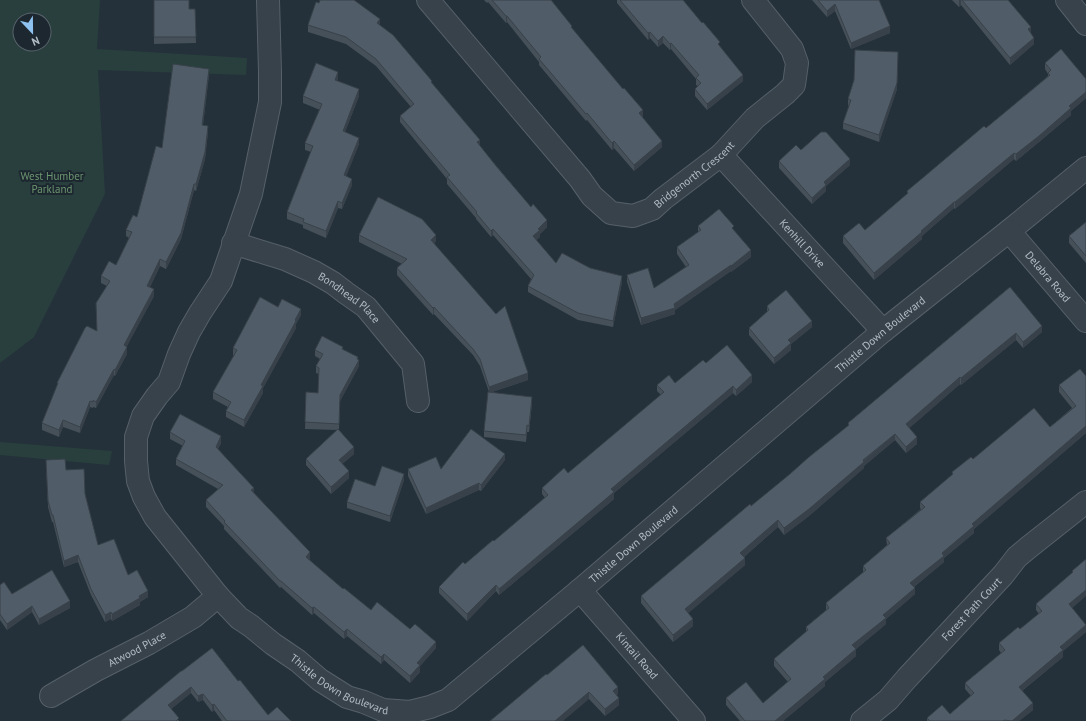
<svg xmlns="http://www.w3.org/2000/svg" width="1086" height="721" font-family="'PT Sans',sans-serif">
  <rect width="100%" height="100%" fill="#24313a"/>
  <!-- green -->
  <g fill="#293f3d" fill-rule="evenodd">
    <path d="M 0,0 L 100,0 L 97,49 L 247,58 L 246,75 L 98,70 L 105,194 L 34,337 L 0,363 ZM 20,20 L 44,20 L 44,44 L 20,44 Z"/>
    <polygon points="0,442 112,451 109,465 0,455"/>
  </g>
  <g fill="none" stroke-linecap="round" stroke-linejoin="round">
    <defs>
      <g id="minor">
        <path id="s1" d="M 268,0 L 270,72 L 270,102 L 251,194 L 221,281 L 200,313 L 189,332 L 179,354 L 169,382 L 157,396 L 143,416 L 136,437 L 136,461 L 138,481 L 144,497 L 155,517 L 218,596 L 239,618 L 251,626 L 273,644 L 298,661 L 320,680 L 347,697 L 364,702 L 383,710 L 410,712 L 430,707 L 448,700 L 580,590 L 883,331 L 1009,231 L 1086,168"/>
        <path id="s2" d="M 428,0 L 580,179 L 592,196 L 611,213 L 633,216 L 652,209 L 663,199 L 721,155 L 755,118 L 785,94 L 794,85 L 797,63 L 792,49 L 753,0"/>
        <polyline points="1067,0 1086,24"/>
        <path id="s3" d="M 721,155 L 883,331"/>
        <path id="s4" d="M 1009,231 L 1086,321"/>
        <path id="s5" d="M 233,243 L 285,259 L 314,272 L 333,283 L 346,293 L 366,307 L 413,364 L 418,401"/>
        <path id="s6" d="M 580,590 L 694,721"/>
        <path id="s7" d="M 51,696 L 96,670 L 149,643 L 193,617 L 218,596"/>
        <path id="s8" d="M 862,721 L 888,700 L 907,678 L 1003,575 L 1017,557 L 1029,547 L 1086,502"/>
      </g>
    </defs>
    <!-- minor casing -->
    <use href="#minor" stroke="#566069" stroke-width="24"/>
    <!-- minor -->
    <use href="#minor" stroke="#38424b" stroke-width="22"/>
  </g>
  <!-- wall -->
  <g fill="#455059">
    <polygon points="154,0 189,9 195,9 196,43 154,44"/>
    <polygon points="484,0 551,0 572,28 643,116 642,117 662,147 634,171 614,148 612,150 587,120 586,121 539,65 539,62 507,22 506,23 488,2 487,3"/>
    <polygon points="617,0 683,0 720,46 743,81 707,110 695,96 695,89 698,86 696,85 696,79 671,49 670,50 663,43 658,47 650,38 648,40 617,3"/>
    <polygon points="812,0 879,0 890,33 851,49 835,11 827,17"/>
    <polygon points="952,0 1008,0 1031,33 1034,44 1010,65 961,5 959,7"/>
    <polygon points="308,25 380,25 432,83 480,146 547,227 540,234 540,237 536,240 556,263 590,268 622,282 613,327 578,320 528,292 528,286 531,279 493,235 491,237 476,219 476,218 447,184 447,179 400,122 400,116 411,107 376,66 346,44 308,32"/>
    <polygon points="1045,63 1086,79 1086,98 1071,111 1071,115 1039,142 1016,161 1014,159 955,209 954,208 922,236 922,239 874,280 843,243 843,236 865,230 907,195 907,191 986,128 1048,76 1048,74 1045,69"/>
    <polygon points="209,75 203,125 208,132 205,159 196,191 194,190 181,239 166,269 160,266 150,287 154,296 126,347 127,354 115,376 114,375 96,408 93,407 93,408 90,407 80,433 63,427 59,437 42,430 42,423 57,386 57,383 97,331 107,286 101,283 101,276 116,265 129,238 126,236 126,230 137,217 162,148"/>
    <polygon points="338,78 337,81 359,96 345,132 359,144 346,176 352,185 342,209 338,208 326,238 303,228 303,225 287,219 287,212 311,152 305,150 305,143 320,110 303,103 303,96"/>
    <polygon points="897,89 879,142 843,129 843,123 849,106 848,105 848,99"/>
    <polygon points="801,150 850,165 826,186 826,191 812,204 779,168 779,161"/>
    <polygon points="1086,222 1086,263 1069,243 1069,236"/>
    <polygon points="698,226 734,231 751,257 731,272 731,271 675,310 675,314 641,325 627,282 627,275 654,288 686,267 677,254 677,247 698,232"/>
    <polygon points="359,235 436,241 434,243 528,380 492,392 532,403 529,432 527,432 526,442 484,437 484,431 489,392 480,366 473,355 434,314 433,315 397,275 397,268 402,264 359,242"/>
    <polygon points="1010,287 1042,332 1023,348 1016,340 961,385 960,384 922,417 909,428 917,444 906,453 895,440 864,466 864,468 809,516 784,535 778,527 744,557 745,565 688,613 693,626 673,642 641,603 641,596 790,474 848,426 848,423"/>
    <polygon points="767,306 812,327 791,344 791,350 774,364 749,335 749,328 767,312"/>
    <polygon points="278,307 301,315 296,324 296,328 263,388 263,393 244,427 226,417 226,411 228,407 213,399 213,392 234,355 233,355 233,348"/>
    <polygon points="315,350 343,350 358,359 359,366 340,401 339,431 354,454 342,464 349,478 331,494 306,465 306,459 337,430 305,429 306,392 318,393 319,374 316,373 316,366 320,359 315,356"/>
    <polygon points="706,363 752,382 736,396 733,393 614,493 614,499 499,595 496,591 467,621 439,593 439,587 545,498 542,494 542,488 568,473 661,395 657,391 657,385 675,383"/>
    <polygon points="1086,376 1086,433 974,529 974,533 944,558 944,562 914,587 915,594 886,619 886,624 856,649 856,656 825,682 825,686 783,721 740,721 726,705 726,698 763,703 788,682 774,666 774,659 806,632 806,627 826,610 826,603 863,573 863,566 887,545 886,538 921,509 920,508 920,502 952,475 952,472 973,459 1050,427 1072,408 1059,392 1059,385"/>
    <polygon points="170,432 221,443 218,449 254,493 310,559 309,560 343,589 371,610 410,629 436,648 420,666 420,672 410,683 384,660 381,664 347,636 344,639 314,613 312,615 281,587 280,588 224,529 224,526 206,507 206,500 218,489 176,465 176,459 183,446 170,439"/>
    <polygon points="46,460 66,470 85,494 98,545 128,575 148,597 140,602 140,605 112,621 111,619 105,622 91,595 78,562 64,567 53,522 52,522 48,507"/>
    <polygon points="505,460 481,491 479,490 426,514 408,476 408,469 441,469"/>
    <polygon points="404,480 390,522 347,508 347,502 375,486"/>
    <polygon points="1086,559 1072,608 1086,625 1086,632 1063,651 1063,657 1022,691 1033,710 1019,721 927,721 927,718 950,714 971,696 965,689 965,683 1001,653 999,650 999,643 1020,629 1039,614 1036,610 1036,604 1072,573 1072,571"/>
    <polygon points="0,585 12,594 70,608 39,625 32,612 7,630 0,620"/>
    <polygon points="182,671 238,681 268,715 291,721 222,721 214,710 212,712 203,700 198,702 191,693 171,709 179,721 121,721"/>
    <polygon points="547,675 618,694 616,695 619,705 605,716 589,699"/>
  </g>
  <!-- shaded-wall -->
  <g fill="#384149">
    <polygon points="959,0 961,0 961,5 959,7"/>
    <polygon points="835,4 835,11 827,17 827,11"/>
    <polygon points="506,16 507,16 507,22 506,23"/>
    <polygon points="380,19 380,25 377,23"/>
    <polygon points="890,26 890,33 851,49 851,43"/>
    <polygon points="1031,27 1031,33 1028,29"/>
    <polygon points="650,32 650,38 648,40 648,33"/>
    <polygon points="663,36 663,43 658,47 658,41"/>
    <polygon points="1034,38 1034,44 1010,65 1010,58"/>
    <polygon points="671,43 671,49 670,50 670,44"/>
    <polygon points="898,52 897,89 879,142 879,135"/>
    <polygon points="209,69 209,75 202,131 202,125"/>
    <polygon points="338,72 338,78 335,87 335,80"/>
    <polygon points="743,75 743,81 707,110 707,104"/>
    <polygon points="359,89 359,96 343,137 343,131"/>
    <polygon points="1086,92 1086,98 1071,111 1071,115 1016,161 1016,154 1069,106"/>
    <polygon points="643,110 643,116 639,120 639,113"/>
    <polygon points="208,126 208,132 205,159 196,191 196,184"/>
    <polygon points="359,138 359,144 344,182 344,175"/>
    <polygon points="480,140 480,146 477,142"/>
    <polygon points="614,141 614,148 612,150 612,143"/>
    <polygon points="662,141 662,147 634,171 634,165"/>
    <polygon points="1014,153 1014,159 955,209 955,202"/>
    <polygon points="850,159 850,165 826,186 826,191 812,204 812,198 824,182"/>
    <polygon points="352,179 352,185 342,209 342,203"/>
    <polygon points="194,184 194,190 181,239 166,269 166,262"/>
    <polygon points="338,201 338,208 326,238 326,231"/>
    <polygon points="954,202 954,208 922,236 922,239 874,280 874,273"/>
    <polygon points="547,220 547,227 540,234 540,237 533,243 533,236 538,229"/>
    <polygon points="493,229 493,235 491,237 491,231"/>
    <polygon points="436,235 436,241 431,246 431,240"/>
    <polygon points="751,250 751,257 731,272 731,266"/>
    <polygon points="160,259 160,266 147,293 147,286"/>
    <polygon points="731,265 731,271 675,310 675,314 641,325 641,318 674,304"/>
    <polygon points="622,276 622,282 613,327 613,321"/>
    <polygon points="154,289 154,296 124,352 124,345"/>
    <polygon points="434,307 434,314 433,315 433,308"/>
    <polygon points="301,309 301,315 296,324 296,328 263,388 263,393 244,427 244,420 261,385"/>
    <polygon points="812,321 812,327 791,344 791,350 774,364 774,358 788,340"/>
    <polygon points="1042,326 1042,332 1023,348 1023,342"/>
    <polygon points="1016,333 1016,340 961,385 961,378"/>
    <polygon points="127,347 127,354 115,376 115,370"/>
    <polygon points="358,357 358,361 359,360 359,366 340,401 339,431 340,395"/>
    <polygon points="114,369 114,375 96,408 96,402"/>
    <polygon points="528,373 528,380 489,393 489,387"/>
    <polygon points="752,375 752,382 736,396 736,390"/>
    <polygon points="960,377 960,384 906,431 906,424"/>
    <polygon points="733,386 733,393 614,493 614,499 499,595 499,589 611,489"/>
    <polygon points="532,397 532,403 529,432 529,426"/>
    <polygon points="90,401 90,407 80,433 80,427"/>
    <polygon points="63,420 63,427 59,437 59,430"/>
    <polygon points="1086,426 1086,433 974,529 974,533 944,558 944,562 910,590 910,583 972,524"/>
    <polygon points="895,434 895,440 864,466 864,468 809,516 784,535 784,528"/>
    <polygon points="221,436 221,443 216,453 216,447"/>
    <polygon points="917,437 917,444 906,453 906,447"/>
    <polygon points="354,447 354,454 339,467 339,460"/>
    <polygon points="505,454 505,460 481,491 481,485"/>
    <polygon points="349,471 349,478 331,494 331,487"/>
    <polygon points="404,474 404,480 390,522 390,516"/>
    <polygon points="479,483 479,490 426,514 426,508"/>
    <polygon points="254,488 254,494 251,490"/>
    <polygon points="778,520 778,527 740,560 740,553"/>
    <polygon points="310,552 310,559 306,563 306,557"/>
    <polygon points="78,555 78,562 64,567 64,561"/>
    <polygon points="745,558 745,565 685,616 685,609"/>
    <polygon points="496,585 496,591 467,621 467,614"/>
    <polygon points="915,588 915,594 886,619 886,624 852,652 852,645 883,615"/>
    <polygon points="1086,590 1086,596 1069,611 1069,604"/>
    <polygon points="148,591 148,597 140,602 140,605 112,621 112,614 139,596"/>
    <polygon points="70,601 70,608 39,625 39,619"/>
    <polygon points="32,606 32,612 7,630 7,624"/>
    <polygon points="314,607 314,613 312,615 312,608"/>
    <polygon points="111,612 111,619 105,622 105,615"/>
    <polygon points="693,619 693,626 673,642 673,635"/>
    <polygon points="1086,625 1086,632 1063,651 1063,657 1019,693 1019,687 1060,647"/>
    <polygon points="347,629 347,636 344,639 344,632"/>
    <polygon points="436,642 436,648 420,666 420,672 410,683 410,676 417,663"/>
    <polygon points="856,649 856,656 825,682 825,686 783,721 775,721 823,677"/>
    <polygon points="384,654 384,660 381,664 381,657"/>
    <polygon points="191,687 191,693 168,711 168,705"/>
    <polygon points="618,687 618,694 613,698 613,691"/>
    <polygon points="589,692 589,699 563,721 555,721"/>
    <polygon points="203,694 203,700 198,702 198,696"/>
    <polygon points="619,698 619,705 605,716 605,709"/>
    <polygon points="1033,703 1033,710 1019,721 1012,721"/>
    <polygon points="214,704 214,710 212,712 212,705"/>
  </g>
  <!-- building -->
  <g fill="#505d68" stroke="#384149">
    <polygon points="154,0 189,0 189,9 195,9 196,37 154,37"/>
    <polygon points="320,0 354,0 380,19 377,23 393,35 432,81 431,82 480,140 477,142 496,166 531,207 533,204 547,220 538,229 540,230 533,236 556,263 562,253 590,268 622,276 613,321 578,313 528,286 534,275 493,229 491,231 476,213 477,212 447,177 450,175 400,116 414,104 376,59 346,37 308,25 316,2 319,3"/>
    <polygon points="492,0 551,0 572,26 571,27 623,89 624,88 643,110 639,113 662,141 634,165 614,141 612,143 587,113 586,114 539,59 541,57 507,16 506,16"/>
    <polygon points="620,0 683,0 702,23 703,22 720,42 718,44 743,75 707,104 695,89 701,83 696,78 699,75 671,43 670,44 663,36 658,41 650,32 648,33"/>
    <polygon points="818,0 879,0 890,26 851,43 835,4 827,11"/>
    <polygon points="962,0 1008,0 1019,13 1031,27 1028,29 1034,38 1010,58"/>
    <polygon points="1061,49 1086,79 1086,92 1069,106 1071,108 1039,136 1016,154 1014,153 955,202 954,202 921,231 922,232 874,273 843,236 859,223 865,230 908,193 907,191 925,176 984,126 986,128 1050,75 1048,73 1051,70 1045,63"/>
    <polygon points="855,50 898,52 897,83 879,135 843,123 851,100 848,99 854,80"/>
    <polygon points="316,63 338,72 335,80 359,89 343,131 359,138 344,175 352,179 342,203 338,201 326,231 303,222 304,219 287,212 313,146 305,143 322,104 303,96"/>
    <polygon points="173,64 209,69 202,125 208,126 205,152 196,184 194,184 181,233 166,262 160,259 147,286 154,289 124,345 127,347 115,370 114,369 96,402 93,400 93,402 90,401 80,427 63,420 59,430 42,423 58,383 57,383 85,328 87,326 97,331 96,303 110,281 101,276 109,261 116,265 132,232 126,230 133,215 137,217 156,146 162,148"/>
    <polygon points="821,132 826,132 850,159 824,182 826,185 812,198 779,161 796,145 801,150"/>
    <polygon points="378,197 422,219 436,235 431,240 496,314 505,306 528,373 489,387 480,359 473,349 434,307 433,308 397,268 407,259 359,235"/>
    <polygon points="719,209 734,226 732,228 751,250 731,266 731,265 674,304 675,308 641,318 627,275 648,268 654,288 689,265 677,247 701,230 698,226"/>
    <polygon points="1086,222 1086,256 1069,236"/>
    <polygon points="1010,287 1042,326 1023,342 1016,333 961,378 960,377 922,410 906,424 917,437 906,447 895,434 863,460 864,462 809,509 784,528 778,520 740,553 745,558 685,609 693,619 673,635 641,596 750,504 751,506 790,474 809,457 849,425 848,423"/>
    <polygon points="786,290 812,321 788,340 791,343 774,358 749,328 769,310 767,306"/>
    <polygon points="260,297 278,307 282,299 301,309 295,320 296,321 261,385 263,386 244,420 226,411 231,402 213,392 237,350 233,348"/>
    <polygon points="322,336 343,347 342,349 358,357 357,359 359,360 340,395 339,424 305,422 306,392 318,393 319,368 316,366 323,354 315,350"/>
    <polygon points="727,345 752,375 736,390 733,386 611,489 614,492 499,589 496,585 467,614 439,587 463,562 465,564 493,540 494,541 548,495 542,488 564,468 568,473 664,392 657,385 669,375 675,383 703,360 706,363"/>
    <polygon points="1080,369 1086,376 1086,426 972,524 974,526 942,553 944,556 910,583 915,588 883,615 886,618 852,645 856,649 823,677 825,679 775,721 745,721 726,698 746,682 763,703 791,679 774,659 808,630 806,627 829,608 826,603 866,570 863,566 890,543 886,538 925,507 920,502 953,474 952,472 971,457 973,459 1034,408 1050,427 1076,406 1059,385"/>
    <polygon points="488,392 532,397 529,426 527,425 526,435 484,431"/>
    <polygon points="180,414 221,436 216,447 254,488 251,490 310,552 306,557 343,589 344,588 371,610 377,602 410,629 415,624 436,642 417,663 420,665 410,676 384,654 381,657 347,629 344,632 314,607 312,608 281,581 280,581 224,522 225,521 206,500 223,485 176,459 185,441 170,432"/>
    <polygon points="338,429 354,447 339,460 349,471 331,487 306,459"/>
    <polygon points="471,429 505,454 481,485 479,483 426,508 408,469 436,457 441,469"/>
    <polygon points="65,459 66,470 84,469 85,494 98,545 114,539 128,575 137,570 148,591 139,596 140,598 112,614 111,612 105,615 91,589 78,555 64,561 53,515 52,515 48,501 46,460"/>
    <polygon points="382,466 404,474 390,516 347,502 355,479 375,486"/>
    <polygon points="1086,559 1086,590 1069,604 1086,625 1060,647 1063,650 1019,687 1033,703 1012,721 1004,720 1003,721 930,721 927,718 942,705 950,714 974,693 965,683 1005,650 999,643 1018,627 1020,629 1042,611 1036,604 1073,572 1072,571"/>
    <polygon points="52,570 70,601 39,619 32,606 7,624 0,614 0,585 4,582 12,594"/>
    <polygon points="583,645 618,687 613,691 619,698 605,709 589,692 555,721 490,721 546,674 547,675"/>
    <polygon points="212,648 238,681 240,680 268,715 277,707 291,721 227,721 214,704 212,705 203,694 198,696 191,687 168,705 179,718 176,721 121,721 181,671 182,671"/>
  </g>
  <g text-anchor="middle" stroke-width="4" stroke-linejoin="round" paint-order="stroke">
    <!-- street labels -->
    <g font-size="11" fill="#b3bdc6" stroke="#1d2730">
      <text dy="4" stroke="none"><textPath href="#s2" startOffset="378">Bridgenorth Crescent</textPath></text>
      <text dy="4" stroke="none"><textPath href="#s3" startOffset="120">Kenhill Drive</textPath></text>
      <text dy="4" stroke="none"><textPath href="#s4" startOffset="60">Delabra Road</textPath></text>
      <text dy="4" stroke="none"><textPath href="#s5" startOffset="130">Bondhead Place</textPath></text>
      <text dy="4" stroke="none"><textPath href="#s1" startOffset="1488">Thistle Down Boulevard</textPath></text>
      <text dy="4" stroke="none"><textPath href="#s1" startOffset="1164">Thistle Down Boulevard</textPath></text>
      <text dy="4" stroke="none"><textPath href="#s8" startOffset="157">Forest Path Court</textPath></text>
      <text dy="4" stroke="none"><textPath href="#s7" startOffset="98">Atwood Place</textPath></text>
      <text dy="4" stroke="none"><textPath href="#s6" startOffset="87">Kintail Road</textPath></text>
      <text dy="4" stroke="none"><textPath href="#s1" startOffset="804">Thistle Down Boulevard</textPath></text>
    </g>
    <!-- park labels -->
    <g font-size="11" fill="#6c9670" stroke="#1d2730">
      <text x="52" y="180">West Humber<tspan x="52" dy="13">Parkland</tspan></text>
    </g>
  </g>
  <!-- north arrow -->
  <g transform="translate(32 32) rotate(158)"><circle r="19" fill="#1d2730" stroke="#59636c"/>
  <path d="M0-3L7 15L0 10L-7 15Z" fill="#8ec2f1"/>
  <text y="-6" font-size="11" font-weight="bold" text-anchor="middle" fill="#b3bdc6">N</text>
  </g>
</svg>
